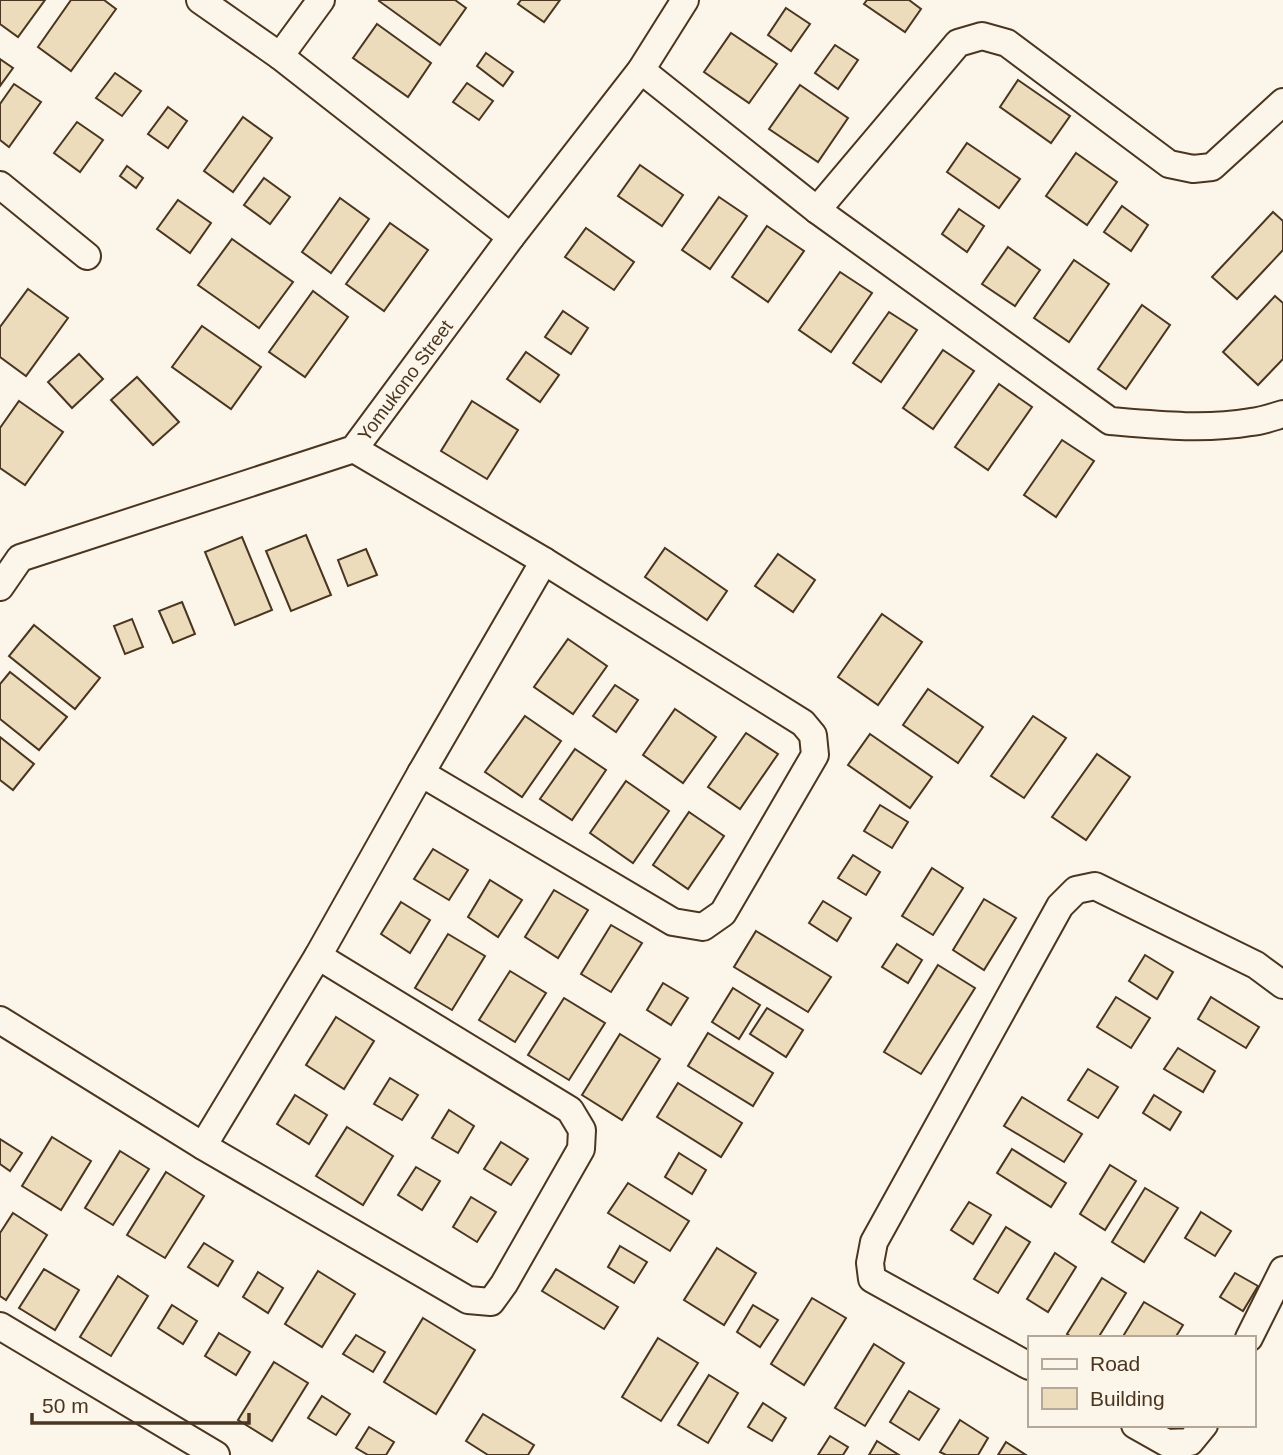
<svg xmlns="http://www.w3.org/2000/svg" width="1283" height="1455" font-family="Arial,sans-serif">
  <rect width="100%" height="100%" fill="#fbf6e9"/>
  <!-- building -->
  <g fill="#ecdcbc" stroke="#4a3520" stroke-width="2">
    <polygon points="0,0 45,0 18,37 0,24"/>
    <polygon points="71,0 104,0 116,9 71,71 38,47"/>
    <polygon points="380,0 455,0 466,8 440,45 379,1"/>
    <polygon points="521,0 560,0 544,22 518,4"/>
    <polygon points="867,0 909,0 921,9 905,32 864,4"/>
    <polygon points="786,8 810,24 791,51 768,35"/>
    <polygon points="377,24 431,63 408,97 353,58"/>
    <polygon points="731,33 777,64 749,103 704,72"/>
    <polygon points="835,45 858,60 838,89 815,73"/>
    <polygon points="486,53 513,72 503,86 477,66"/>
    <polygon points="0,59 13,68 0,86"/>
    <polygon points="115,73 141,91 122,116 96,98"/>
    <polygon points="1018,80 1070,116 1051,143 1000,107"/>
    <polygon points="467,83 493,101 479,120 453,102"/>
    <polygon points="14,84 41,102 9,147 0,140 0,104"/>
    <polygon points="800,85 848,118 818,162 769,129"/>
    <polygon points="168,107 187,121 168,148 148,134"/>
    <polygon points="243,117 272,138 233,192 204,171"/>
    <polygon points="77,122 103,140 80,172 54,153"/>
    <polygon points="967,143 1020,179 999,208 947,172"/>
    <polygon points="1076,153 1117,182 1087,225 1046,196"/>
    <polygon points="640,165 683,195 662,226 618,196"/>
    <polygon points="127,166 143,178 136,188 120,176"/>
    <polygon points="264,178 290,197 270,224 244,205"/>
    <polygon points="719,197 747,216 710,269 682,250"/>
    <polygon points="340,198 369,219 331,273 302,252"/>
    <polygon points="178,200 211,223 190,253 157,229"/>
    <polygon points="1122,206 1148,225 1131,251 1104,232"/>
    <polygon points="959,209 984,226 967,252 942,234"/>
    <polygon points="1273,212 1283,221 1283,250 1237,299 1212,277"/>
    <polygon points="390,223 428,250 384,311 346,284"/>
    <polygon points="767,226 804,251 768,302 732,277"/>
    <polygon points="586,228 634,262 614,290 565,257"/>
    <polygon points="232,239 293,282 259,328 198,285"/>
    <polygon points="1008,247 1040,270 1015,306 982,284"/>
    <polygon points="1074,260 1109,284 1069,342 1034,318"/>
    <polygon points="840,272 872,293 831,352 799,330"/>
    <polygon points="28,289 68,318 26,376 0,357 0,327"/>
    <polygon points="313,291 348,317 305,377 269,352"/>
    <polygon points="1275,296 1283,303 1283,359 1258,385 1223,352"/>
    <polygon points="1142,305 1170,325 1126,389 1098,369"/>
    <polygon points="563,311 588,328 571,354 545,337"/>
    <polygon points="889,312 917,330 881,382 853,363"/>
    <polygon points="202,326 261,367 231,409 172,367"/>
    <polygon points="943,350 974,371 933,429 903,408"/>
    <polygon points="526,352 559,375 540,402 507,379"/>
    <polygon points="79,354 103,379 72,408 48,382"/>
    <polygon points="137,377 179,422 153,445 111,400"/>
    <polygon points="999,384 1032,407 988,470 955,447"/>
    <polygon points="19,401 63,432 25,485 0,468 0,428"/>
    <polygon points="472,401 518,430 487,479 441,451"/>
    <polygon points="1062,440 1094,461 1056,517 1024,495"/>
    <polygon points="306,535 331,595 291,611 266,551"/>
    <polygon points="242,537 272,610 235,625 205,552"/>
    <polygon points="665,548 727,591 707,620 645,577"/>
    <polygon points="366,549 377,575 348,586 338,560"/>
    <polygon points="778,554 815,580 793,612 755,586"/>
    <polygon points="182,602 195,634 173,643 159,611"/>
    <polygon points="882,614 922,642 878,705 838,677"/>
    <polygon points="132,619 143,647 125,654 114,626"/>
    <polygon points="34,625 100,678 75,709 9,656"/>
    <polygon points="568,639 607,666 573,714 534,687"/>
    <polygon points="10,672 67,717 39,750 0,719 0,684"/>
    <polygon points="615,685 638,700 616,732 593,716"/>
    <polygon points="928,689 983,727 958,763 903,725"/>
    <polygon points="675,709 716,737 683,783 643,755"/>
    <polygon points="525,716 561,741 522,797 485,772"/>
    <polygon points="1033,716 1066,738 1024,798 991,776"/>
    <polygon points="746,733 778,754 740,809 708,787"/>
    <polygon points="870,734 932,777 910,808 848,765"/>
    <polygon points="0,737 34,764 13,790 0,780"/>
    <polygon points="575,749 606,770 572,820 540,799"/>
    <polygon points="1097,754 1130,777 1086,840 1052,817"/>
    <polygon points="626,781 669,811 633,863 590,833"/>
    <polygon points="880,805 908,822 892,848 864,831"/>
    <polygon points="689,812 724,836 688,889 653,865"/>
    <polygon points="433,849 468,870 449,900 414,879"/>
    <polygon points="853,855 880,872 866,895 838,878"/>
    <polygon points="932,868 963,888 933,935 902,916"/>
    <polygon points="490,880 522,900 498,937 468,917"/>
    <polygon points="554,890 588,910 558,958 525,937"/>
    <polygon points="984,899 1016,918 984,970 953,950"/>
    <polygon points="823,901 851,918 837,941 809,923"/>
    <polygon points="401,902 430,920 410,953 381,934"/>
    <polygon points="611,925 642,943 611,992 581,974"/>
    <polygon points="756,931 831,977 808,1012 734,967"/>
    <polygon points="448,934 485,956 452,1010 415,988"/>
    <polygon points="897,944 922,960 908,983 882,967"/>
    <polygon points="1145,955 1173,972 1157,999 1129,981"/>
    <polygon points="938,965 975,988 921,1074 884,1052"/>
    <polygon points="510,971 546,993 515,1042 479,1020"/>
    <polygon points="663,983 688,998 671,1025 647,1010"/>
    <polygon points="733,988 760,1005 739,1039 712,1022"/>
    <polygon points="1116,997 1150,1018 1131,1048 1097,1027"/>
    <polygon points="1211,997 1259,1027 1246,1048 1198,1019"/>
    <polygon points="564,998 605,1023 569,1080 528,1055"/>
    <polygon points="767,1008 803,1030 786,1057 750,1034"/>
    <polygon points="336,1017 374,1041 344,1089 306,1065"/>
    <polygon points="708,1033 773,1073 753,1106 688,1066"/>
    <polygon points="620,1034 660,1059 622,1120 582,1095"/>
    <polygon points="1178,1048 1215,1071 1203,1092 1164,1069"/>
    <polygon points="1088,1069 1118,1087 1098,1118 1068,1100"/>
    <polygon points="390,1078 418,1095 402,1120 374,1104"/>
    <polygon points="678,1083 742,1123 721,1157 657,1117"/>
    <polygon points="295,1095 327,1115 309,1144 277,1124"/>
    <polygon points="1154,1095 1181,1112 1170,1130 1143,1113"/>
    <polygon points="1022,1097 1082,1134 1064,1162 1004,1126"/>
    <polygon points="449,1110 474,1126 458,1153 432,1138"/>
    <polygon points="347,1127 393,1156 363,1205 316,1176"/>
    <polygon points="52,1137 91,1161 61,1210 22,1186"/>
    <polygon points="0,1139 22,1153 10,1171 0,1164"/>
    <polygon points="501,1142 528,1159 511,1185 484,1169"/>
    <polygon points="1012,1149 1066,1183 1051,1207 997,1173"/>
    <polygon points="120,1151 149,1169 113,1225 85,1208"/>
    <polygon points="679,1153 706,1170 692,1194 665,1177"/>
    <polygon points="1110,1165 1136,1181 1105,1230 1080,1214"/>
    <polygon points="416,1167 440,1181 422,1210 398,1195"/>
    <polygon points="166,1172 204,1196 165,1258 127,1235"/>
    <polygon points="628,1183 689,1221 670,1251 608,1213"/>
    <polygon points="1145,1188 1178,1208 1144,1262 1112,1242"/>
    <polygon points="471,1197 496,1212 477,1242 453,1227"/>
    <polygon points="969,1202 991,1215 973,1244 951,1230"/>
    <polygon points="1201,1212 1231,1231 1215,1256 1185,1238"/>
    <polygon points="13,1213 47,1235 6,1300 0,1296 0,1233"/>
    <polygon points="1006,1227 1030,1242 998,1293 974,1279"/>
    <polygon points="204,1243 233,1261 218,1286 188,1267"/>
    <polygon points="620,1246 647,1262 634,1283 608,1267"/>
    <polygon points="717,1248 756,1273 724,1325 684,1300"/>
    <polygon points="1055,1253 1076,1267 1048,1312 1027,1299"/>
    <polygon points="44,1269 79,1290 55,1330 19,1308"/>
    <polygon points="556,1269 618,1307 604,1329 542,1291"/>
    <polygon points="318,1271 355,1294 322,1347 285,1324"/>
    <polygon points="258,1272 283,1288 268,1313 243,1297"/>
    <polygon points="1235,1273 1258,1286 1243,1311 1220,1297"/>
    <polygon points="118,1276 148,1296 111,1356 80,1337"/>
    <polygon points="1102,1278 1126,1293 1098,1338 1073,1338 1067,1334"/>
    <polygon points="812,1298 846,1318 804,1385 771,1364"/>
    <polygon points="1144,1302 1183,1325 1175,1338 1122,1338"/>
    <polygon points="172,1305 197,1321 183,1344 158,1328"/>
    <polygon points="753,1305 778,1320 760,1347 737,1332"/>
    <polygon points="423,1318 475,1350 436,1414 384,1382"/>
    <polygon points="219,1333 250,1352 236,1375 205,1356"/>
    <polygon points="356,1335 385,1352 373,1372 343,1354"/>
    <polygon points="658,1338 698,1363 661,1421 622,1397"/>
    <polygon points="874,1344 904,1363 865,1426 835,1408"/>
    <polygon points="274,1362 308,1383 272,1441 238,1420"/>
    <polygon points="709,1375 738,1393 708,1443 678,1425"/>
    <polygon points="909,1391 939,1409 919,1440 890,1422"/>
    <polygon points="322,1396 350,1414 336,1435 308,1418"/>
    <polygon points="763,1403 786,1418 772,1441 748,1427"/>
    <polygon points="483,1414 534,1445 528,1455 488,1455 466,1441"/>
    <polygon points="960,1420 988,1438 978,1455 946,1455 940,1452"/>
    <polygon points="369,1427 394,1442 386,1455 368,1455 356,1448"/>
    <polygon points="830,1436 848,1447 843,1455 818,1455"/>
    <polygon points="877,1441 899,1455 869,1455"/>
    <polygon points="1006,1442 1026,1455 998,1455"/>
  </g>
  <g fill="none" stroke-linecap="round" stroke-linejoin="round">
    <defs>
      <g id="minor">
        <polyline points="200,0 280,56 511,237"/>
        <polyline points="280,56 321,0"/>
        <path d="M 641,70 L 817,210 L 1110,421 C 1157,425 1205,430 1251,422 C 1262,421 1273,417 1283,414"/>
        <polyline points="0,185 87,256"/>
        <polyline points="817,210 958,43 982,36 1007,43 1169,164 1193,169 1212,167 1283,102"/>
        <polyline points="354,449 544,561 803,723 813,735 815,755 723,913 703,927 673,922 421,773"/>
        <path id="s1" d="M 0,587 L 20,558 L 354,449 L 511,237 L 641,70 L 685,0"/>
        <polyline points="0,1020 203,1146 468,1300 491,1302 504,1284 581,1149 582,1130 570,1110 318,956"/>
        <polyline points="203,1146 318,956 421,773 544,561"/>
        <polyline points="0,1326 216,1455"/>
        <polyline points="1249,1338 1283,1270"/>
        <polyline points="1029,1366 872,1279 870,1263 874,1242 1060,906 1076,890 1095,886 1256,965 1283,985"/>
        <polyline points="1135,1425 1167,1443 1190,1442 1204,1425"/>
      </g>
    </defs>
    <!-- minor casing -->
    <use href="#minor" stroke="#4a3520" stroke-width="30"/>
    <!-- minor -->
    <use href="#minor" stroke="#fbf6e9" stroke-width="26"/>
  </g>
  <g text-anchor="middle" stroke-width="5" stroke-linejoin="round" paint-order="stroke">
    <!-- street labels -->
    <g font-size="19" fill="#4a3520" stroke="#fbf6e9">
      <text dy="7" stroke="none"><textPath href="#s1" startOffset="472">Yomukono Street</textPath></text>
    </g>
  </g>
  <!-- legend -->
  <rect x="1028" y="1336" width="228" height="91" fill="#fbf6e9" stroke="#b4a999" stroke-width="2"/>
  <rect x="1042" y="1359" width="35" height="10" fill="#fbf6e9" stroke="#b4a999" stroke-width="2"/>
  <text x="1090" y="1371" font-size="21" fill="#4a3520">Road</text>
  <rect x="1042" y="1388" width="35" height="21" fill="#ecdcbc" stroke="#b4a999" stroke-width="2"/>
  <text x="1090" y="1406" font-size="21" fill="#4a3520">Building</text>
  <!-- scale -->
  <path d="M32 1413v10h217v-10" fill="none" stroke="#4a3520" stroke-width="3.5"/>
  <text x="42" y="1413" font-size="21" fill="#4a3520" stroke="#fbf6e9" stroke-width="5" paint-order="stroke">50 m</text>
</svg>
